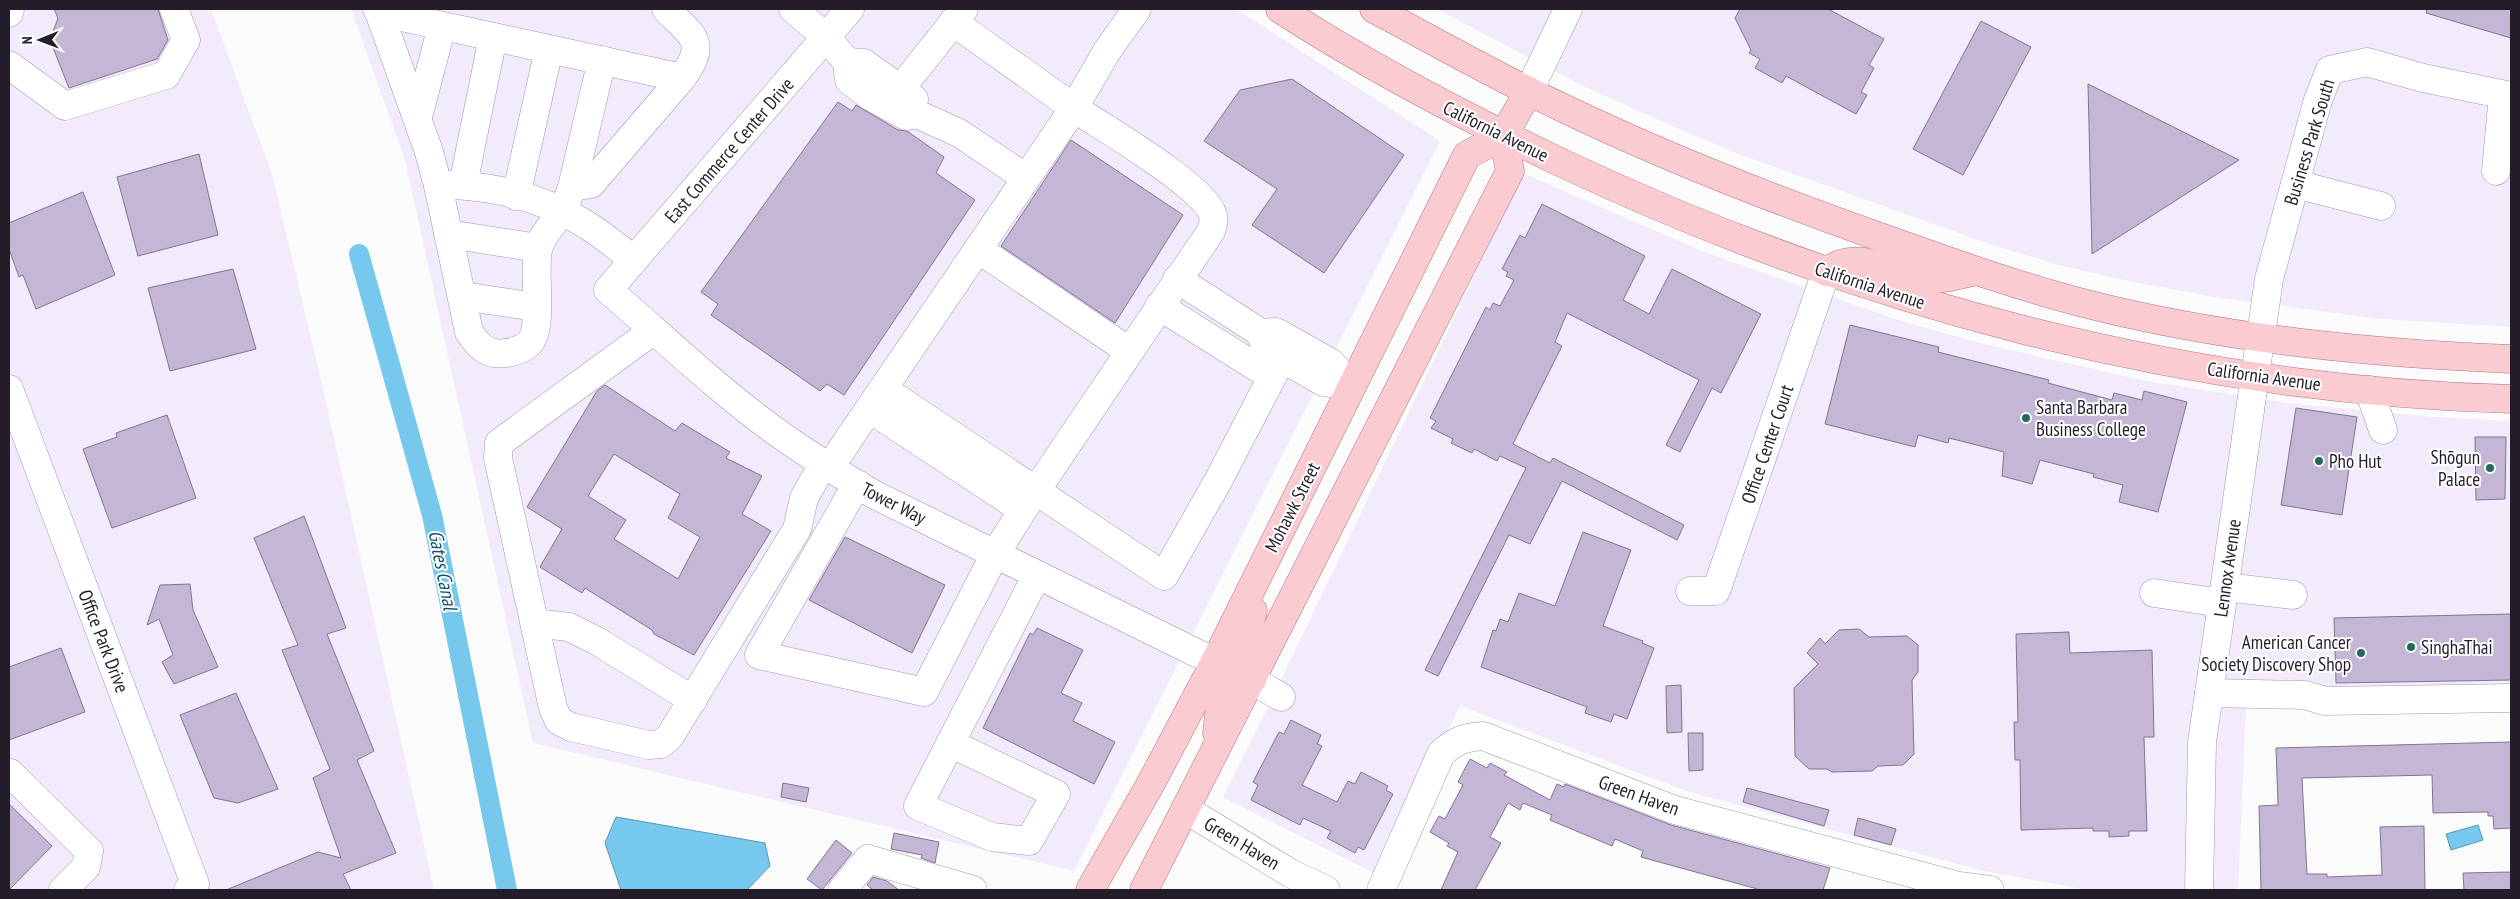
<svg xmlns="http://www.w3.org/2000/svg" width="2520" height="899" font-family="'PT Sans Narrow',sans-serif">
  <rect width="100%" height="100%" fill="#fbfbfb"/>
  <!-- built -->
  <g fill="#f2ebfb">
    <polygon points="9,9 211,9 272,174 321,380 434,890 9,890"/>
    <polygon points="351,9 1236,9 1440,141 1074,871 533,743 405,160"/>
    <polygon points="1437,9 2511,9 2511,327 2382,319 2214,297 2124,280 2059,265 1995,246 1738,154 1663,122 1577,83"/>
    <polygon points="1523,173 1704,252 1898,320 1980,343 2146,381 2287,403 2434,417 2511,421 2511,705 2246,708 2238,890 2087,890 1980,870 1686,791 1460,706 1376,874 1223,797 1274,695"/>
  </g>
  <!-- water -->
  <g fill="#76c8ec" stroke="#5d95b2">
    <polygon points="616,817 765,843 770,866 747,890 621,890 605,843"/>
    <polygon points="2478,825 2483,840 2451,850 2446,834"/>
  </g>
  <g fill="none" stroke-linecap="round" stroke-linejoin="round">
    <!-- canal -->
    <polyline stroke="#76c8ec" stroke-width="20" points="359,254 432,515 507,890"/>
  </g>
  <!-- building -->
  <g fill="#c4b6d5" stroke="#827592" fill-rule="evenodd">
    <polygon points="54,9 158,9 168,40 157,59 69,88 50,40 58,18"/>
    <polygon points="1740,9 1828,9 1884,39 1869,65 1874,68 1861,92 1867,95 1856,114 1786,76 1782,83 1755,68 1760,59 1749,53 1751,50 1735,18"/>
    <polygon points="2427,9 2511,9 2511,38 2426,13"/>
    <polygon points="1981,21 2031,47 1963,175 1913,149"/>
    <polygon points="1292,79 1404,155 1324,273 1252,225 1277,189 1204,141 1240,90"/>
    <polygon points="2088,84 2239,160 2092,254"/>
    <polygon points="838,102 852,111 856,105 898,130 907,131 944,157 936,173 975,200 844,395 827,384 820,391 711,315 718,304 701,292"/>
    <polygon points="1071,140 1183,215 1115,323 1001,246"/>
    <polygon points="199,154 218,235 138,256 117,177"/>
    <polygon points="83,192 115,275 36,309 23,275 19,277 9,249 9,223"/>
    <polygon points="1542,204 1645,256 1623,300 1649,314 1672,269 1761,314 1721,393 1712,388 1680,452 1666,445 1699,380 1567,313 1555,342 1562,346 1513,444 1550,463 1553,458 1684,525 1677,540 1562,481 1530,544 1509,535 1438,676 1425,670 1526,468 1500,456 1497,461 1474,449 1472,453 1451,443 1453,439 1431,428 1436,421 1430,418 1486,307 1490,310 1493,303 1500,306 1514,280 1506,276 1508,272 1502,269 1520,235 1525,238"/>
    <polygon points="233,269 256,349 170,371 148,288"/>
    <polygon points="1850,325 1939,347 1938,352 2049,380 2048,383 2112,400 2114,393 2142,400 2144,391 2187,402 2158,512 2119,502 2123,485 2093,477 2094,474 2040,460 2032,484 2002,476 2004,452 1949,438 1948,443 1918,435 1915,447 1825,424"/>
    <path d="M 605,385 L 675,431 L 682,423 L 730,452 L 726,458 L 762,476 L 742,514 L 771,531 L 694,655 L 654,634 L 652,630 L 585,588 L 582,593 L 540,567 L 562,529 L 527,507 L 597,391 ZM 614,454 L 680,494 L 668,518 L 700,537 L 678,579 L 614,539 L 626,520 L 588,496 Z"/>
    <polygon points="2296,408 2357,417 2342,515 2281,505"/>
    <polygon points="167,415 196,498 112,528 83,449 117,437 116,433"/>
    <polygon points="2475,437 2506,437 2505,499 2476,500"/>
    <polygon points="304,516 346,628 327,634 374,751 357,760 396,853 343,874 351,890 226,890 318,852 341,858 313,778 330,769 282,650 298,645 254,538"/>
    <polygon points="1583,532 1631,550 1603,626 1643,641 1642,643 1654,648 1627,719 1614,714 1611,722 1585,713 1587,707 1481,667 1493,630 1496,631 1500,619 1508,622 1519,593 1555,606"/>
    <polygon points="845,537 945,585 912,653 809,600"/>
    <polygon points="190,584 193,610 218,667 174,684 162,662 173,655 159,619 147,625 160,585"/>
    <polygon points="2511,614 2511,680 2336,683 2334,618"/>
    <polygon points="1037,628 1083,650 1061,693 1082,703 1073,721 1115,742 1094,784 983,728 1030,633 1033,635"/>
    <polygon points="1859,629 1869,637 1907,636 1918,645 1918,672 1912,680 1914,754 1903,765 1878,766 1872,771 1832,772 1827,769 1809,769 1795,756 1794,688 1818,664 1807,653 1820,638 1825,644 1839,630"/>
    <polygon points="2069,632 2070,653 2152,650 2154,737 2144,737 2147,831 2129,831 2129,836 2109,837 2109,831 2093,831 2093,828 2021,830 2020,760 2015,760 2014,722 2018,722 2016,634"/>
    <polygon points="61,648 85,712 9,740 9,667"/>
    <polygon points="1681,685 1682,732 1667,733 1666,686"/>
    <polygon points="236,693 278,789 238,803 214,798 180,715"/>
    <polygon points="1291,720 1321,735 1317,744 1322,746 1302,785 1337,802 1348,781 1355,784 1361,772 1388,786 1386,790 1393,794 1364,850 1358,847 1355,853 1327,838 1331,831 1303,818 1300,825 1251,800 1258,785 1253,782 1279,732 1284,734"/>
    <polygon points="1688,733 1703,733 1703,770 1689,771"/>
    <polygon points="2511,742 2511,828 2494,829 2493,816 2488,816 2488,812 2433,813 2432,775 2302,778 2307,874 2327,874 2327,877 2382,875 2380,827 2424,826 2425,890 2261,890 2259,806 2278,805 2276,748"/>
    <polygon points="1470,759 1487,768 1490,763 1507,772 1504,775 1550,800 1557,784 1564,787 1565,784 1671,825 1830,868 1823,890 1761,890 1641,857 1643,851 1615,839 1612,846 1550,820 1552,815 1523,803 1520,810 1508,803 1490,837 1501,843 1475,890 1441,890 1458,852 1447,846 1449,843 1430,832 1439,816 1445,819 1463,785 1458,782"/>
    <polygon points="783,783 809,788 806,802 781,797"/>
    <polygon points="1747,788 1829,810 1824,826 1743,802"/>
    <polygon points="9,804 52,846 9,890"/>
    <polygon points="1858,818 1896,829 1891,845 1854,835"/>
    <polygon points="894,833 939,842 935,863 921,858 922,855 891,849"/>
    <polygon points="836,840 852,853 822,890 807,879"/>
    <polygon points="2511,872 2511,890 2464,890 2463,873"/>
    <polygon points="873,877 887,881 899,890 873,890 867,885"/>
  </g>
  <g fill="none" stroke-linecap="round" stroke-linejoin="round">
    <defs>
      <g id="minor">
        <path d="M 377,9 L 379,12 L 682,78 C 709,41 692,36 666,9"/>
        <polyline points="793,9 826,37 847,62 849,80 870,96 906,116 917,114 959,133 1026,178"/>
        <path d="M 850,9 L 608,290 C 663,337 716,388 775,431 C 807,454 841,475 875,495 L 1215,662"/>
        <path d="M 379,12 L 428,149 L 438,185 L 469,332 C 478,345 487,356 505,353 C 514,352 522,350 529,343 C 544,329 533,272 538,250 C 541,235 554,224 562,211 C 566,204 569,195 572,187 L 591,184 L 682,78"/>
        <polyline points="9,13 10,9"/>
        <polyline points="953,22 1074,108 1107,51 1137,9"/>
        <polyline points="847,62 864,63 914,99"/>
        <polyline points="9,65 65,106 166,75 186,40 174,9"/>
        <polyline points="901,88 964,9"/>
        <polyline points="1529,91 1568,9"/>
        <polyline points="418,117 442,26"/>
        <polyline points="2496,171 2503,95"/>
        <polyline points="2295,184 2381,206"/>
        <path d="M 438,185 C 479,184 524,193 561,211 C 588,223 611,242 634,260"/>
        <polyline points="463,185 493,37"/>
        <polyline points="572,187 602,60"/>
        <polyline points="516,196 549,49"/>
        <polyline points="448,234 538,248"/>
        <polyline points="978,249 1129,351"/>
        <polyline points="1177,279 1261,333"/>
        <polyline points="462,296 536,307"/>
        <polyline points="1159,306 1272,377"/>
        <polyline points="654,330 499,443 498,458 553,708 559,721 571,727 648,745 661,744 670,736 797,529 804,498 823,464"/>
        <polygon points="1276,332 1331,363 1352,386 1323,382 1266,349 1261,333"/>
        <polyline points="9,389 195,884 188,890"/>
        <polyline points="883,389 1164,576 1218,481 1282,358"/>
        <polyline points="2369,390 2383,430"/>
        <polyline points="870,409 1023,510"/>
        <path d="M 829,468 L 1074,108 C 1102,127 1202,185 1212,213 C 1215,219 1213,225 1211,231 L 1023,510 L 995,554 L 924,692 L 759,655 L 857,484"/>
        <polyline points="2225,587 2293,595"/>
        <polyline points="1690,591 1716,591 1826,272"/>
        <polyline points="2154,593 2222,603"/>
        <polyline points="535,623 569,627 597,641 693,700"/>
        <polyline points="1252,680 1281,697"/>
        <polyline points="2209,693 2305,695 2325,701 2511,698"/>
        <polyline points="950,743 1056,794 1029,841 992,837 918,806 1037,575"/>
        <polyline points="10,773 89,851 86,867 63,890"/>
        <polyline points="1185,809 1290,873 1326,890"/>
        <polyline points="842,890 868,859 973,890"/>
        <path d="M 1381,890 L 1441,754 C 1454,741 1465,737 1483,736 L 1675,810 L 1959,886 L 1990,890"/>
        <polyline points="2199,890 2202,742 2269,279 2318,100 2330,70 2367,62 2423,78 2511,96"/>
      </g>
      <g id="major">
        <path d="M 1280,9 C 1371,68 1465,117 1562,163 C 1859,303 2182,390 2511,399"/>
        <path d="M 1374,9 C 1436,42 1497,77 1561,107 C 1665,157 1772,199 1880,237 C 1948,261 2016,286 2087,304 C 2225,339 2369,353 2511,359"/>
        <path d="M 1826,272 C 1857,247 1896,274 1930,278 C 1944,280 1958,275 1972,272"/>
        <polyline points="1215,662 1223,679 1217,733"/>
        <path d="M 1252,680 C 1236,653 1246,639 1253,611"/>
        <polyline points="1090,890 1150,785 1215,662 1467,155 1503,136 1529,91"/>
        <polyline points="1144,890 1510,171 1503,136"/>
      </g>
    </defs>
    <!-- minor casing -->
    <use href="#minor" stroke="#a295b3" stroke-width="29"/>
    <!-- major casing -->
    <use href="#major" stroke="#ac7783" stroke-width="29"/>
    <!-- minor -->
    <use href="#minor" stroke="#fff" stroke-width="28"/>
    <!-- major -->
    <use href="#major" stroke="#facbd1" stroke-width="28"/>
  </g>
  <!-- markers -->
  <g fill="#25695a" stroke="#fff" stroke-width="2">
    <circle cx="2026" cy="418" r="5"/>
    <circle cx="2319" cy="461" r="5"/>
    <circle cx="2490" cy="468" r="5"/>
    <circle cx="2411" cy="647" r="5"/>
    <circle cx="2361" cy="653" r="5"/>
  </g>
  <g text-anchor="middle" stroke-width="4" stroke-linejoin="round" paint-order="stroke">
    <!-- street labels -->
    <g font-size="19" fill="#231d29" stroke="#fff">
      <text transform="translate(1496 131) rotate(26)" y="7">California Avenue</text>
      <text transform="translate(2309 142) rotate(-73)" y="7">Business Park South</text>
      <text transform="translate(729 150) rotate(-49)" y="7">East Commerce Center Drive</text>
      <text transform="translate(1870 285) rotate(18)" y="7">California Avenue</text>
      <text transform="translate(2264 376) rotate(8)" y="7">California Avenue</text>
      <text transform="translate(1767 444) rotate(-71)" y="7">Office Center Court</text>
      <text transform="translate(894 503) rotate(27)" y="7">Tower Way</text>
      <text transform="translate(1292 507) rotate(-63)" y="7">Mohawk Street</text>
      <text transform="translate(2227 568) rotate(-82)" y="7">Lennox Avenue</text>
      <text transform="translate(104 641) rotate(69)" y="7">Office Park Drive</text>
      <text transform="translate(1639 795) rotate(20)" y="7">Green Haven</text>
      <text transform="translate(1242 843) rotate(31)" y="7">Green Haven</text>
    </g>
    <!-- poi labels -->
    <g font-size="19" fill="#231d29" stroke="#fff" text-anchor="start">
      <text x="2036" y="414">Santa Barbara<tspan x="2036" dy="22">Business College</tspan></text>
      <text x="2480" y="464" text-anchor="end">Shōgun<tspan x="2480" dy="22">Palace</tspan></text>
      <text x="2329" y="468">Pho Hut</text>
      <text x="2351" y="649" text-anchor="end">American Cancer<tspan x="2351" dy="22">Society Discovery Shop</tspan></text>
      <text x="2421" y="654">SinghaThai</text>
    </g>
    <!-- water labels -->
    <g font-size="20" font-style="italic" fill="#12556e" stroke="#fff">
      <text transform="translate(443 570) rotate(79)" y="7">Gates Canal</text>
    </g>
  </g>
  <!-- border -->
  <rect width="2520" height="899" fill="none" stroke="#231d29" stroke-width="20"/>
  <!-- north arrow -->
  <g transform="translate(40 40) rotate(269)" stroke="#ffffff" stroke-width="4" paint-order="stroke">
  <path d="M0-4L9 19L0 12L-9 19Z" fill="#231d29"/>
  <text y="-8" font-size="14" font-weight="bold" text-anchor="middle" fill="#231d29">N</text>
  </g>
</svg>
